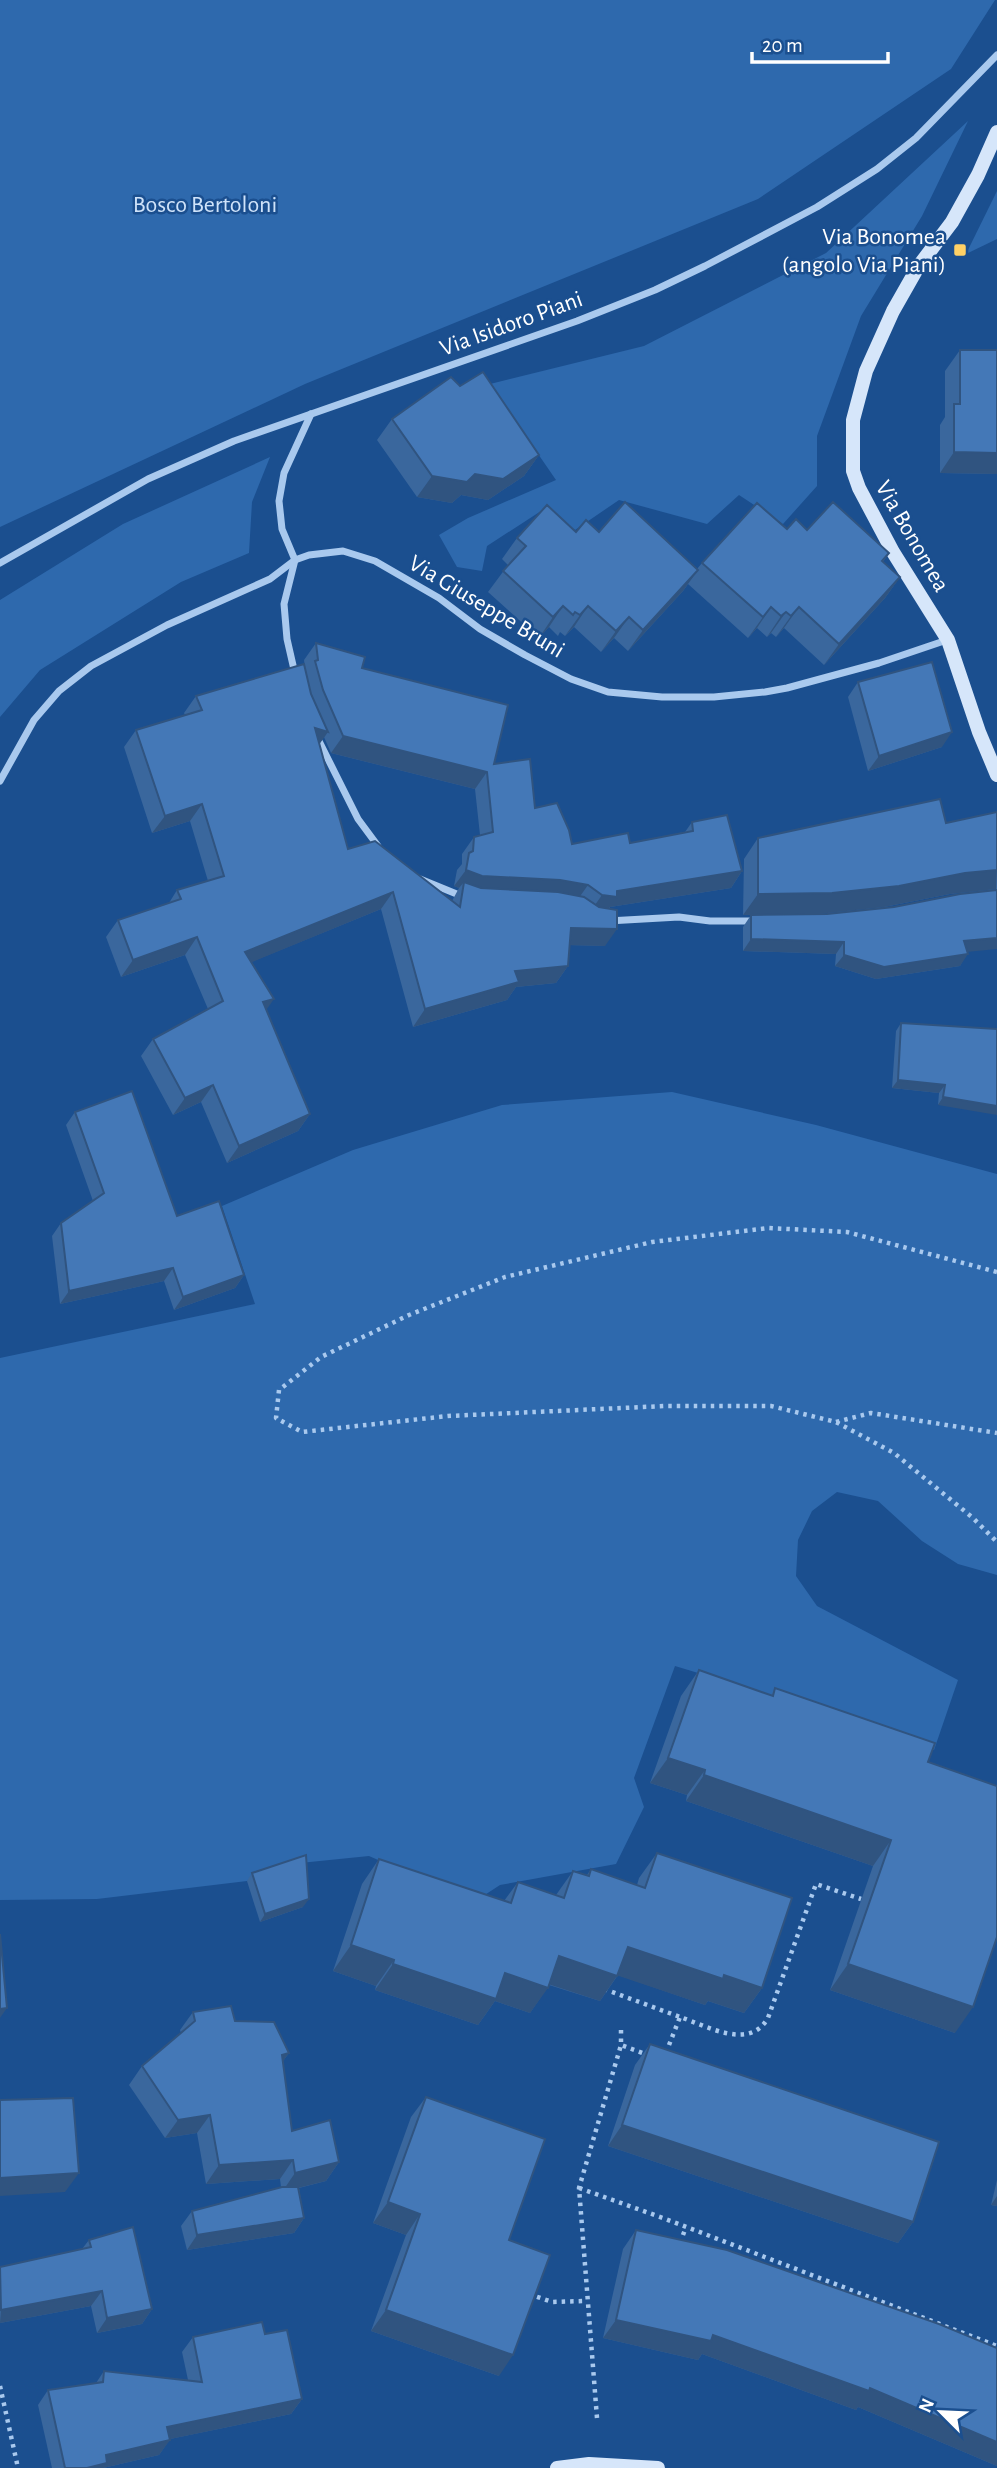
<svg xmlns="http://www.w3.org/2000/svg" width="997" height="2468" font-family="'Alegreya Sans',sans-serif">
  <rect width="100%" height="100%" fill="#1b4f8f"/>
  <!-- green -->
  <g fill="#2e69ad">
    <polygon points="0,0 995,0 951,69 758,199 305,384 0,527"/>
    <polygon points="968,121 922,216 861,316 817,436 817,486 783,524 739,495 707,524 619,500 575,530 541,511 487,546 482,571 457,567 439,535 468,518 556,480 490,384 644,346 826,253"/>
    <polygon points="997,191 997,239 966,254"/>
    <polygon points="270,457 252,502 249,553 181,582 40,670 0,717 0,600 123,524"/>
    <polygon points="672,1092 816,1125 997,1174 997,1575 958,1564 922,1541 878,1501 837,1492 812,1511 798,1540 796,1576 817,1606 958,1680 934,1750 761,1692 675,1666 634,1778 644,1807 616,1864 500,1885 474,1902 369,1856 300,1863 247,1881 97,1899 0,1900 0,1358 255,1304 222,1206 353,1150 502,1105"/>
  </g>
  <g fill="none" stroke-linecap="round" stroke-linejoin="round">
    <!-- path -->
    <g stroke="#a9c9ee" stroke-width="4.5" stroke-dasharray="3.5 5" stroke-linecap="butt">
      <polyline points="997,1272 847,1232 769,1228 652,1242 505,1277 409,1315 321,1357 279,1390 276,1418 302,1432 448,1416 665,1406 771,1406 836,1422 894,1453 973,1518 997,1542"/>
      <polyline points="836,1422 871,1413 997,1433"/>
      <polyline points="604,1989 680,2017"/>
      <polyline points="621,2030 621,2045 648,2055"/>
      <path d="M 669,2045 L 680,2017 C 707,2026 749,2051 768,2018 L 816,1884 L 861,1899"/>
      <polyline points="579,2188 663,2218 997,2346"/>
      <polyline points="680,2243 686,2227"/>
      <polyline points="529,2294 552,2302 586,2301"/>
      <polyline points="0,2386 18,2468"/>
      <polyline points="597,2418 579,2188 621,2045"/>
    </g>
    <!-- street -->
    <g stroke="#a9c9ee" stroke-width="7">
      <polyline points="0,563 148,479 234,441 577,321 655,290 705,266 817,207 877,169 916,138 997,55"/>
      <polyline points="295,674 287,639 284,604 295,560 282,529 279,501 284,473 311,414"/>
      <polyline points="316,735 358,819 378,846"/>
      <polyline points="0,781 34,720 59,691 91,666 167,625 270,579 295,560 309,555 343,551 375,561 439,598 480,629 525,655 571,679 608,692 662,697 714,697 765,692 787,688 879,663 947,640"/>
      <polyline points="420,879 464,897"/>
      <polyline points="608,921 679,917 710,921 757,921"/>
    </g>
    <!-- secondary -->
    <g stroke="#d6e6fa" stroke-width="14">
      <polyline points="997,132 978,175 952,222 918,267 893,311 866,371 853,420 853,471 859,488 893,552 948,640 979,732 997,775"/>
      <polyline points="557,2468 589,2464 658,2468"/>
    </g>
  </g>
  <!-- wall -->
  <g fill="#3a679d" fill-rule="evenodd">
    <polygon points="960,350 997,474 940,473 940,425 945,417 945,371"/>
    <polygon points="460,386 539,455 524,476 488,500 461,495 452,503 417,497 377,440 392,419"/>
    <polygon points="787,529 807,530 889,553 883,562 900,577 885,598 824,665 784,628 776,637 771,633 767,637 757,628 748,638 688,584 683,591 628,651 614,638 601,652 574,627 565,636 560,632 558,636 549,627 539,638 488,592 508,565 502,559 517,538 576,532 599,532 697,569 702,563"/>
    <path d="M 316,643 L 362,668 L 494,764 L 535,808 L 572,844 L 630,843 L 685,832 L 692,822 L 742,871 L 731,888 L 610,907 L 605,946 L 570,945 L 568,966 L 556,983 L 516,987 L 507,1000 L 413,1027 L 381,909 L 251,962 L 266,1010 L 310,1114 L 298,1131 L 227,1163 L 201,1102 L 173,1115 L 141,1056 L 153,1039 L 208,1009 L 185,955 L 121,977 L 106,937 L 118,920 L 169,903 L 177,890 L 208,881 L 190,821 L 152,833 L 124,747 L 136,730 L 185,715 L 184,713 L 196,696 L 305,668 L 304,660 ZM 324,737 L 331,753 L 475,789 L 480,835 L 474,837 L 462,854 L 462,864 L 457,870 L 454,886 L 459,888 L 452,901 L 348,849 L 319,744 Z"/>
    <polygon points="858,682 942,747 868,771 848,697"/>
    <polygon points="997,812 997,889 950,894 884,907 818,914 743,915 744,859 758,838 946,823"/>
    <polygon points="894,907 967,952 960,966 876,979 835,966 836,954 743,951 743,927 751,915 827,914"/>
    <polygon points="901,1023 997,1029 938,1105 939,1093 892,1088 896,1031"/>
    <polygon points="75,1112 177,1216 244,1275 235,1288 174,1310 164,1281 60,1304 52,1236 61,1223 93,1201 66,1125"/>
    <polygon points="699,1670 771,1695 775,1688 928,1762 955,2033 830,1990 873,1866 686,1801 687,1795 650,1783 681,1696"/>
    <polygon points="657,1853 762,1988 744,2013 708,2001 705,2005 618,1975 600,2001 549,1985 530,2013 495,2001 478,2025 375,1990 376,1986 333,1971 362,1884 379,1859 504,1901 518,1882 556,1895 573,1871 587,1875 591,1869 637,1885 639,1878"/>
    <polygon points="252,1873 303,1907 260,1922 247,1881"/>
    <polygon points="193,2012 235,2021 289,2053 283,2061 292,2131 339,2162 326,2181 299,2188 304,2218 294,2233 187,2250 181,2226 192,2211 281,2187 280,2179 206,2184 197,2133 165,2138 129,2085 142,2066 181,2033 180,2030"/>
    <polygon points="650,2044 913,2222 898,2243 608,2146 635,2065"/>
    <polygon points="426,2097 509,2240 499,2376 371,2331 406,2235 373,2223 411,2117"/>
    <polygon points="997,2180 997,2206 991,2205"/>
    <polygon points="636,2230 997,2348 997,2466 858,2407 856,2410 702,2354 698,2360 603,2338 623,2249"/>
    <polygon points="89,2240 152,2309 142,2324 97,2333 91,2306 0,2323 0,2267 82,2249"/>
    <polygon points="265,2334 302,2399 291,2414 170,2439 159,2455 103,2468 52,2468 38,2405 48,2390 96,2383 104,2371 188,2380 182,2352 193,2337"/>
  </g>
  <!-- shaded-wall -->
  <g fill="#305480">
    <polygon points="954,452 997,453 997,474 940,473"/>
    <polygon points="539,455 524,476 488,500 461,495 452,503 417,497 432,476"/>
    <polygon points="698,570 683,591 628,651 643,630"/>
    <polygon points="900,577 885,598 824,665 839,644"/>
    <polygon points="563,606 549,627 539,638 553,617"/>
    <polygon points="588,606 574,627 565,636 580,615"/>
    <polygon points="771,607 757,628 748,638 763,617"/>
    <polygon points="799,607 784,628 776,637 791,616"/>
    <polygon points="786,612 771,633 767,637 781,616"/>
    <polygon points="629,617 614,638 601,652 616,631"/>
    <polygon points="315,728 328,732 316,749"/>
    <polygon points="952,732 942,747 868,771 879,756"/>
    <polygon points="343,736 487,772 475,789 331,753"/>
    <polygon points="202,804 190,821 152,833 165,816"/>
    <polygon points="466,870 560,880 588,885 576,902 470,893 464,882 459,888 454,886"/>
    <polygon points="997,870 996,889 950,894 884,907 818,914 743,915 758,894"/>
    <polygon points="742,871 731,888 610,907 605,914 590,912 602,895 617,891"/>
    <polygon points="393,892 381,909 233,970 245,952"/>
    <polygon points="571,928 617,929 605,946 559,945"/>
    <polygon points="197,937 185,955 121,977 133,960"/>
    <polygon points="997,938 997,949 956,953 964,941"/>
    <polygon points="751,939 844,942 836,954 743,951"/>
    <polygon points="968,954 960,966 876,979 835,966 844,955"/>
    <polygon points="568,966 556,983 516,987 507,1000 413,1027 425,1009 515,971"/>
    <polygon points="274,999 262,1016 263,1002"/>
    <polygon points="898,1080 945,1085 939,1093 892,1088"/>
    <polygon points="213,1085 201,1102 173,1115 185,1098"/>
    <polygon points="943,1097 997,1106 997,1115 938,1105"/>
    <polygon points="310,1114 298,1131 227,1163 239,1146"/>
    <polygon points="173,1268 164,1281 60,1304 69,1291"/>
    <polygon points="244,1275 235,1288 174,1310 183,1297"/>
    <polygon points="668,1758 705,1770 687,1795 650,1783"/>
    <polygon points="704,1775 891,1840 873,1866 686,1801"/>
    <polygon points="309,1899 303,1907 260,1922 265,1914"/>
    <polygon points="351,1945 394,1960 376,1986 333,1971"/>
    <polygon points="628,1947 724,1975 762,1988 744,2013 708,2001 705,2005 610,1973"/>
    <polygon points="559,1956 617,1976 600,2001 542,1982"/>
    <polygon points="393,1964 505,1973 548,1988 530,2013 495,2001 478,2025 375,1990"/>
    <polygon points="848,1964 973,2007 955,2033 830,1990"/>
    <polygon points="7,2008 0,2018 0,2009"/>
    <polygon points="289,2053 276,2071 282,2055"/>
    <polygon points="210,2115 197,2133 165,2138 178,2120"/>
    <polygon points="622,2125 913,2222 898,2243 608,2146"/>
    <polygon points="293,2160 280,2179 206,2184 219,2165"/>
    <polygon points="339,2162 326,2181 282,2192 295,2173"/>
    <polygon points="79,2173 65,2192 0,2196 0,2178"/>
    <polygon points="997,2196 997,2206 991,2205"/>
    <polygon points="388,2202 420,2214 406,2235 373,2223"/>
    <polygon points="304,2218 294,2233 187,2250 197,2235"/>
    <polygon points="102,2291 91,2306 0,2323 1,2310"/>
    <polygon points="152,2309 142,2324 97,2333 107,2318"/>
    <polygon points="386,2310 513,2355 499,2376 371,2331"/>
    <polygon points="616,2320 713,2335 870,2388 997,2442 997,2466 858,2407 856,2410 702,2354 698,2360 603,2338"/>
    <polygon points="302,2399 291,2414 156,2442 167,2427"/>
    <polygon points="170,2440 159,2455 103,2468 87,2468 106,2455"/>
  </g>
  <!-- building -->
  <g fill="#4478b7" stroke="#305480" stroke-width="2">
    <polygon points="960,350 997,350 997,453 954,452 954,404 960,404"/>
    <polygon points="483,372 539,455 503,479 475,474 467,482 432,476 392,419 451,377 460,386"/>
    <polygon points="625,502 698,570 643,630 629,617 616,631 588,606 580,615 575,612 573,615 563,606 553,617 503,571 526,546 517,538 547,505 576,532 586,520 599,532"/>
    <polygon points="833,502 889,553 882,561 900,577 839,644 799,607 791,616 786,612 781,616 771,607 763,617 702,563 757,503 787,529 796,519 807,530"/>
    <polygon points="316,643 365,657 362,668 508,705 494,764 530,759 535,808 557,803 569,830 572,844 628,833 630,843 693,831 692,822 727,815 742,871 617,891 617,897 602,895 588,885 560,880 482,876 466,870 469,853 473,851 474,837 493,832 487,772 343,736 323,690 315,661 318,660"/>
    <polygon points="932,662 952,732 879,756 858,682"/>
    <polygon points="304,664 311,694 328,732 315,728 348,849 375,841 460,907 464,882 481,888 558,892 584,897 599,907 617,910 617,929 571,928 568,966 515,971 519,982 425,1009 393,892 245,952 274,999 263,1002 310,1114 239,1146 213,1085 185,1098 153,1039 223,1001 197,937 133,960 118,920 181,899 177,890 224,876 202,804 165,816 136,730 202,710 196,696"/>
    <polygon points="940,799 946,823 997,812 997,870 965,873 899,886 832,893 758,894 758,838"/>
    <polygon points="997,890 997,938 964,941 968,954 884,967 844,955 844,942 751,939 751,915 827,914 894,907 960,894"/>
    <polygon points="901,1023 997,1029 997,1106 943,1097 945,1085 898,1080"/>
    <polygon points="132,1091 177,1216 219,1201 244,1275 183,1297 173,1268 69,1291 61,1223 104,1193 75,1112"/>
    <polygon points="699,1670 773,1696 775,1688 935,1743 928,1762 997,1786 997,1937 973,2007 848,1964 891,1840 704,1775 705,1770 668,1758"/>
    <polygon points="657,1853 792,1898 762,1988 724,1975 723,1979 628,1947 617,1976 559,1956 548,1988 505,1973 496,1999 393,1964 394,1960 351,1945 379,1859 511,1903 518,1882 564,1898 573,1871 589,1876 591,1869 645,1888"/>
    <polygon points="306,1855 309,1899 265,1914 252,1873"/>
    <polygon points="0,1934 7,2008 0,2009"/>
    <polygon points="231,2006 235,2021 274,2022 289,2053 282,2055 292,2131 330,2120 339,2162 295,2173 293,2160 219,2165 210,2115 178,2120 142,2066 195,2021 193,2012"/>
    <polygon points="650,2044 939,2142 913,2222 622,2125"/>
    <polygon points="426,2097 545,2139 509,2240 550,2255 513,2355 386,2310 420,2214 388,2202"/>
    <polygon points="73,2098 79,2173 0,2178 0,2100"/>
    <polygon points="282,2187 298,2187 304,2218 197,2235 192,2211"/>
    <polygon points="133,2227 152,2309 107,2318 102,2291 1,2310 0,2267 91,2247 89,2240"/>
    <polygon points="636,2230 727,2250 939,2324 997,2348 997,2442 870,2388 869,2391 713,2335 711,2341 616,2320"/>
    <polygon points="262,2322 265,2334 287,2330 302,2399 167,2427 170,2440 106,2455 107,2463 87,2468 65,2468 48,2390 103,2382 104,2371 202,2382 193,2337"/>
  </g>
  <!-- markers -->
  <rect fill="#ffd166" stroke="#1b4f8f" stroke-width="2.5" x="953" y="243" width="14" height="14" rx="3.5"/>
  <g text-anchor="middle" stroke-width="5" stroke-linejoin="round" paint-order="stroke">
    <!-- park labels -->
    <g font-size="24" fill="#cfe3fa" stroke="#1b4f8f">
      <text x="205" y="212">Bosco Bertoloni</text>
    </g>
    <!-- poi labels -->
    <g font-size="24" fill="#fff" stroke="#1b4f8f" text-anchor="end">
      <text x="946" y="244">Via Bonomea<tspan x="946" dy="28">(angolo Via Piani)</tspan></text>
    </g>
    <!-- street labels -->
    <g font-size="24" fill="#fff" stroke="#1b4f8f">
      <text transform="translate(511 323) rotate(-20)" y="8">Via Isidoro Piani</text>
      <text transform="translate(913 536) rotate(60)" y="8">Via Bonomea</text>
      <text transform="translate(487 606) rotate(31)" y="8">Via Giuseppe Bruni</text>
    </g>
  </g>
  <!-- north arrow -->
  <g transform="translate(941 2412) rotate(294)" stroke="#1b4f8f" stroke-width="5" paint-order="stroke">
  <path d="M0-5L12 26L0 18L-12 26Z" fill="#ffffff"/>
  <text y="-10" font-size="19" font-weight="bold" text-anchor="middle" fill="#ffffff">N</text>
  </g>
  <!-- scale -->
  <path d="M752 52v10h136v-10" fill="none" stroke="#ffffff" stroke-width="3.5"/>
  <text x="762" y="52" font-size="21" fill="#ffffff" stroke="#1b4f8f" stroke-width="5" paint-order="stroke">20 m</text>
</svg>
